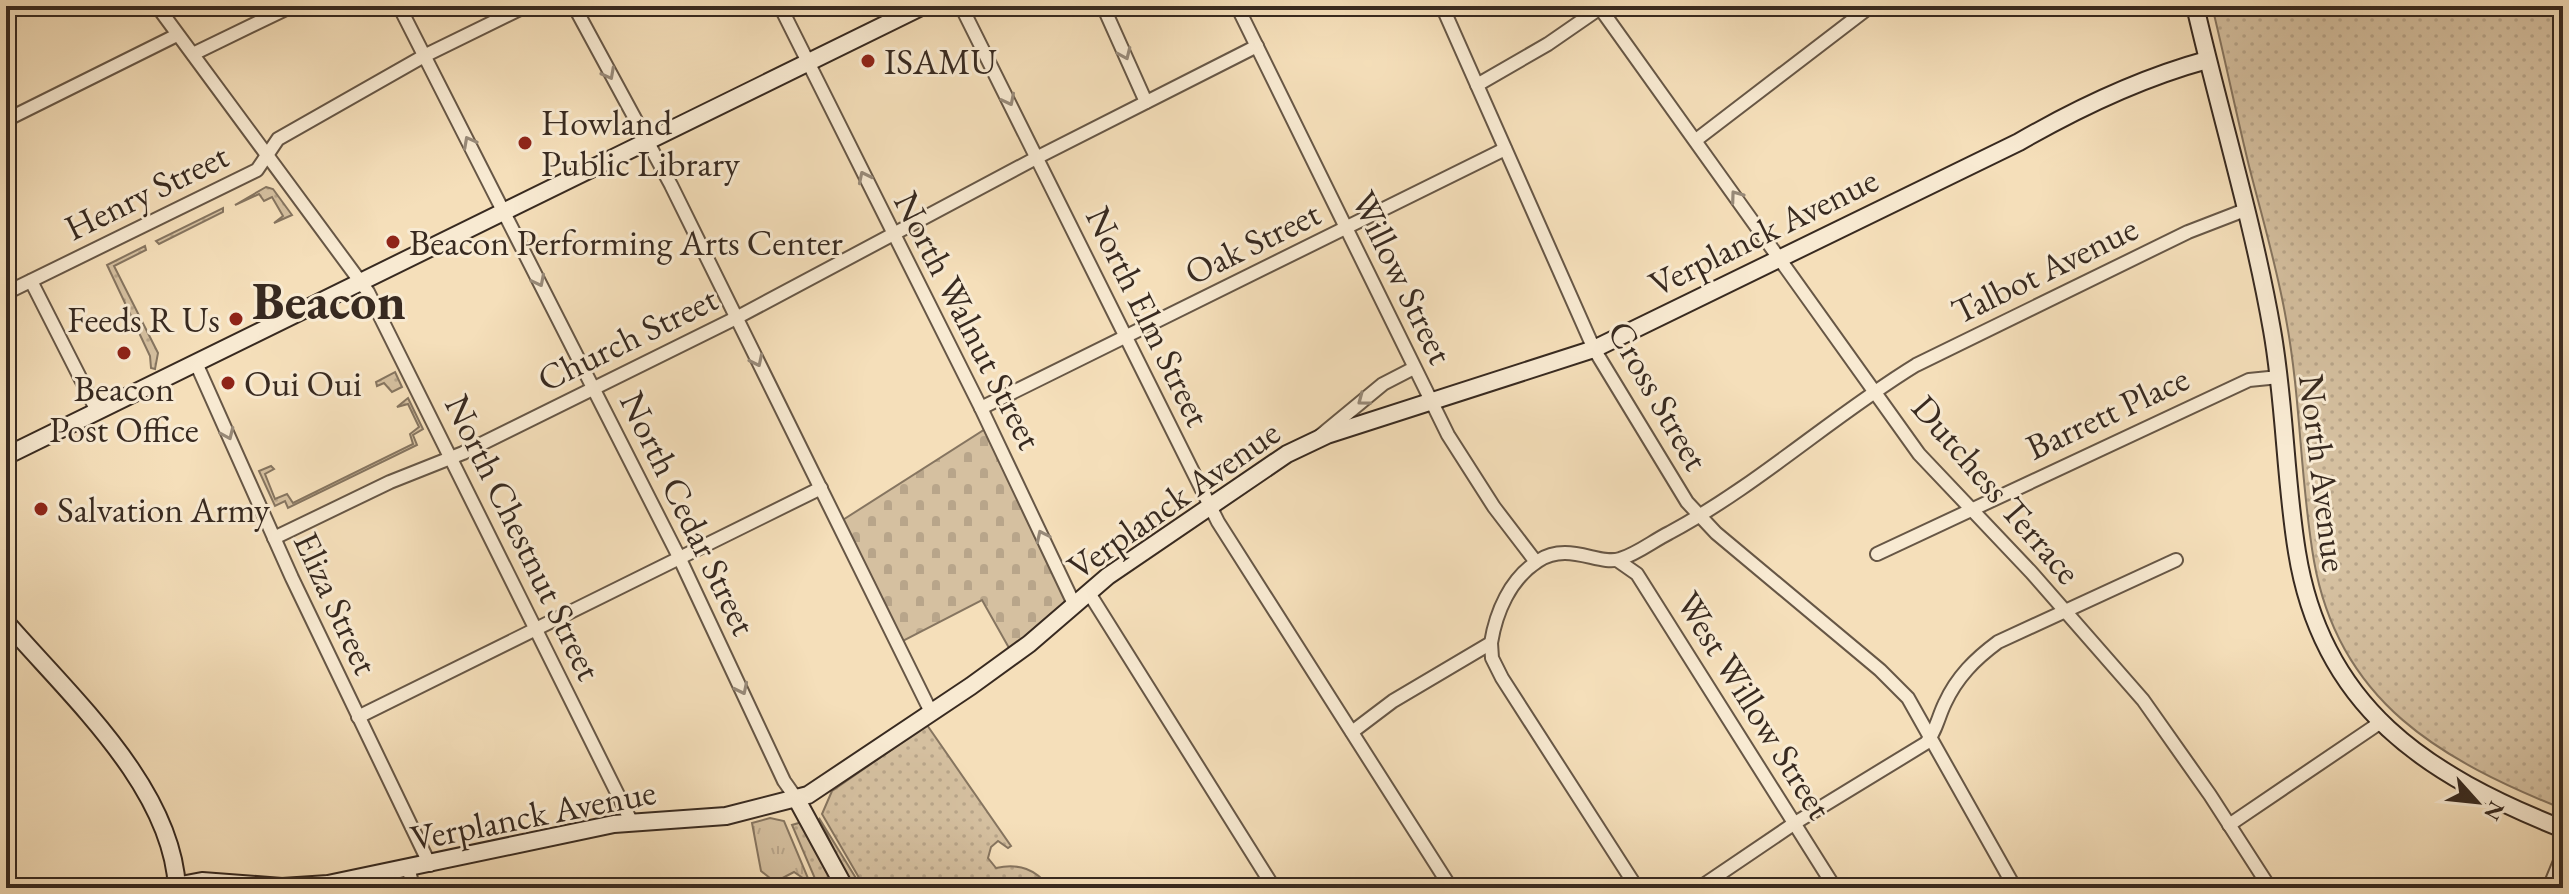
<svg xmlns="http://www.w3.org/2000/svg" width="2569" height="894" font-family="'EB Garamond',serif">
  <defs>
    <pattern id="grass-dots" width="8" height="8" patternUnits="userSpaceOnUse" patternTransform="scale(2)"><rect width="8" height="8" fill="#d5c0a0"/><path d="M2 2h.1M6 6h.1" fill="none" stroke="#b8a58a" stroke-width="1.8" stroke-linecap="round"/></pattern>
    <pattern id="cemetery-stones" width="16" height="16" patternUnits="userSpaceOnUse" patternTransform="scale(2)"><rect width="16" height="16" fill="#d5c0a0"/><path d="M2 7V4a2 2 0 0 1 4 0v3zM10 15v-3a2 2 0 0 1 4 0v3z" fill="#b8a58a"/></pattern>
    <pattern id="park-tufts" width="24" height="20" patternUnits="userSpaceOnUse" patternTransform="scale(2)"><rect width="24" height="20" fill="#d5c0a0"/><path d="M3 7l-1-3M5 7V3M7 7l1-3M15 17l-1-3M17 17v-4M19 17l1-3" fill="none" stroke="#b8a58a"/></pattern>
  </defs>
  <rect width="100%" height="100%" fill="#f5dfba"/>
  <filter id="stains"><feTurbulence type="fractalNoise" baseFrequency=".0025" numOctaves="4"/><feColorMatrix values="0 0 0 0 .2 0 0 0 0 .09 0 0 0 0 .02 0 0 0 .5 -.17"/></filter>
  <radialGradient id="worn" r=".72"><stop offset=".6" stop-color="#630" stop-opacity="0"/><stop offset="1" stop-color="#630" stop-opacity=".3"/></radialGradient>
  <!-- grass -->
  <g fill="url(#grass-dots)" stroke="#867560" stroke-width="2">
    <path d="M 2212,6 L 2563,6 L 2563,809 C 2442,760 2339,703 2314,561 C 2300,481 2301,399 2286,319 C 2277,267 2262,217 2249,166 C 2236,113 2225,59 2212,6 Z"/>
    <polygon points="266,187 273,189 292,215 274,223 283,216 272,197 264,201 259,194 235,205"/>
    <polygon points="223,208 223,212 159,244 156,241"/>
    <polygon points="145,246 146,250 114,266 158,353 155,369 151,368 150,356 107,265"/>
    <polygon points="395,372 402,387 392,392 384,383 377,386 376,382"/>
    <polygon points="408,398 423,429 413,435 417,445 288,508 285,501 275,506 259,471 271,466 274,469 265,474 275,499 287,494 293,503 413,444 410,434 419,427 408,404 397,407"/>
    <path d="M 927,725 L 1011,846 L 1008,848 L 998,841 L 991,847 L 988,858 L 996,868 C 1019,863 1036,869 1050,888 L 1036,884 L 865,888 L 822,814 L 832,791 Z"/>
    <polygon points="819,818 862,888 852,888"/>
    <polygon points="802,822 835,888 819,888 792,825"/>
  </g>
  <!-- cemetery -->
  <polygon fill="url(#cemetery-stones)" stroke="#867560" stroke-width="2" points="990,426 1075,606 1013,655 982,600 899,643 838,523"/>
  <!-- park -->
  <polygon fill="url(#park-tufts)" stroke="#867560" stroke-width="2" points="770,818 784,821 810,883 794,872 775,882 761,871 752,823"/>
  <!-- pitch -->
  <polygon fill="#d5c0a0" stroke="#867560" stroke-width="2" points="1000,880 1020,880 1045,888 976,888"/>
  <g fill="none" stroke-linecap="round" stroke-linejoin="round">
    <defs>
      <g id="street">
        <polyline points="157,6 368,292 631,821"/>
        <polyline points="399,6 679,557 784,781 796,798"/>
        <polyline points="574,6 671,185 931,712"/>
        <polyline points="780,6 981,408 1075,606"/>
        <polyline points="961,6 1218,522 1451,888"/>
        <polyline points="1103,6 1146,102"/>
        <polyline points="1237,6 1448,435 1494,507 1536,562"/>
        <polyline points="1442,6 1594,349 1687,502 1716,533 1880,670 1908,698 2015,888"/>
        <polyline points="1600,8 1919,454 2031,572 2143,700 2210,795 2270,888"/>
        <polyline points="193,54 292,6"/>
        <polyline points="1477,85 1548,44 1603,6"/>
        <polyline points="6,120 177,35"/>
        <polyline points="1696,140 1871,6"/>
        <polyline points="31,281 97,411"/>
        <polyline points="6,293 257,170 278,139 424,56 526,6"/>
        <polyline points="196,363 292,578 430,865"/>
        <polyline points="981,408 1505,149"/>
        <polyline points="1320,436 1383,384 1414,368"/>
        <polyline points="274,538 390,482 463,453 736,318 1038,157 1257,46"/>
        <polyline points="1877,554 2249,380 2279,377"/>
        <polyline points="1617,560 1637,574 1835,888"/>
        <polyline points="1089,593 1274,888"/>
        <polyline points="1491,643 1492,658 1502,678 1637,888"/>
        <polyline points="358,717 821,488"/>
        <path d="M 1352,732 L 1393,701 L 1491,643 C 1496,612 1510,579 1538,561 C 1568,541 1599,566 1620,559 C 1637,554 1653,541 1669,533 C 1757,486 1831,417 1916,365 L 2188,232 L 2245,210"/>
        <polyline points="2229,825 2381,722"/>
        <polyline points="409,870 413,888"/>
        <path d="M 1699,888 L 1795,823 L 1926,743 C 1936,732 1938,717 1945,703 C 1957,677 1975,659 1998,642 L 2176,560"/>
        <polyline points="2549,888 2563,854"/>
      </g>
      <g id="secondary">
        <path d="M 2195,6 C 2220,114 2253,221 2272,330 C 2285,403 2285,479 2297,552 C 2322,708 2427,775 2563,829"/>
        <polyline points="6,456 923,6"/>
        <path d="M 6,622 C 70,696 172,787 177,888"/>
        <polyline points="796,798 845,888"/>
        <path d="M 165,888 L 202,881 L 282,887 L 328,884 L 614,824 L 726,816 L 808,795 L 971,686 L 1029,644 L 1108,576 L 1287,454 L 1327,435 L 1594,349 L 2019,142 C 2078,108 2141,78 2207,60"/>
      </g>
    </defs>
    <!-- street casing -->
    <use href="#street" stroke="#675746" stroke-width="16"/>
    <!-- secondary casing -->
    <use href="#secondary" stroke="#382a20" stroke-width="20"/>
    <!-- street -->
    <use href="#street" stroke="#f8ead2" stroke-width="12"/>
    <!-- secondary -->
    <use href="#secondary" stroke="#f8ead2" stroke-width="16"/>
  </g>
  <!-- one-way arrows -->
  <defs><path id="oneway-chevron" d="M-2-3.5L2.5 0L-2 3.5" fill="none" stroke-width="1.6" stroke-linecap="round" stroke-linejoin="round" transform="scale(2)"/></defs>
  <g stroke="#988a79">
    <use href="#oneway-chevron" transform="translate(1125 54) rotate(66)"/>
    <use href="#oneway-chevron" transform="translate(609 74) rotate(62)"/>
    <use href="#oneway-chevron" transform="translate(1009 100) rotate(63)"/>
    <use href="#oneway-chevron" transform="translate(469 142) rotate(-118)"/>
    <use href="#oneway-chevron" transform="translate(864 177) rotate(-116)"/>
    <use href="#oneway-chevron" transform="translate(1736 196) rotate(-126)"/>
    <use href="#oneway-chevron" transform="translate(539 281) rotate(63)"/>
    <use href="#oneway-chevron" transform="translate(757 361) rotate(64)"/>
    <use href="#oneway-chevron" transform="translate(1363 400) rotate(143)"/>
    <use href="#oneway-chevron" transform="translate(228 434) rotate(66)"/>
    <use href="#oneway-chevron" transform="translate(1042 536) rotate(-115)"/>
    <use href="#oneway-chevron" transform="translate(742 689) rotate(64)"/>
  </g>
  <!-- markers -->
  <g fill="#8f2418" stroke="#f8ead2" stroke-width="3">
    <circle cx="868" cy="61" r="8"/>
    <circle cx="525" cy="143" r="8"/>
    <circle cx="393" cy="242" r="8"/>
    <circle cx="236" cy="319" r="8"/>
    <circle cx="124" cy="353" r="8"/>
    <circle cx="228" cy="383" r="8"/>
    <circle cx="41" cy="509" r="8"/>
  </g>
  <g text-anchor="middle" stroke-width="6" stroke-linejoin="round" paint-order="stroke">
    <!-- poi labels -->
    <g font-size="36" fill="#382a20" stroke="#f8ead2" text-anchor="start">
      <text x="884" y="74">ISAMU</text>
      <text x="541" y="135">Howland<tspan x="541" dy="41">Public Library</tspan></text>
      <text x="409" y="255">Beacon Performing Arts Center</text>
      <text x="220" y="332" text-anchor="end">Feeds R Us</text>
      <text x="244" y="396">Oui Oui</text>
      <text x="124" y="401" text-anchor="middle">Beacon<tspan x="124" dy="41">Post Office</tspan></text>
      <text x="57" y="522">Salvation Army</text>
    </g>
    <!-- street labels -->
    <g font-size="36" fill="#382a20" stroke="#f8ead2">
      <text transform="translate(146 191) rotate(-26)" y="13">Henry Street</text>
      <text transform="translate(1763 231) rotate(-26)" y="13">Verplanck Avenue</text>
      <text transform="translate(1252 242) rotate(-26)" y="13">Oak Street</text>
      <text transform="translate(2044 269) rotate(-26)" y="13">Talbot Avenue</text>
      <text transform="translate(1403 277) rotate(64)" y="13">Willow Street</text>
      <text transform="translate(1149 316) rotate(64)" y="13">North Elm Street</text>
      <text transform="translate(969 320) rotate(63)" y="13">North Walnut Street</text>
      <text transform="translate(627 338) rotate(-26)" y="13">Church Street</text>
      <text transform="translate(1659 395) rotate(60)" y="13">Cross Street</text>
      <text transform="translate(2107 412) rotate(-25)" y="13">Barrett Place</text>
      <text transform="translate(2324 473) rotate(83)" y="13">North Avenue</text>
      <text transform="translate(1997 489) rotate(49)" y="13">Dutchess Terrace</text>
      <text transform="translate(1173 499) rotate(-35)" y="13">Verplanck Avenue</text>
      <text transform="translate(689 513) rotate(64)" y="13">North Cedar Street</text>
      <text transform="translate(524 537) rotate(64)" y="13">North Chestnut Street</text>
      <text transform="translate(337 603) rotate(65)" y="13">Eliza Street</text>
      <text transform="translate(1755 705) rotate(58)" y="13">West Willow Street</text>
      <text transform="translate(533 814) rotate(-11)" y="13">Verplanck Avenue</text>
    </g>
    <!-- town labels -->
    <g font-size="52" font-weight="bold" fill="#382a20" stroke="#f8ead2">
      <text x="329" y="319">Beacon</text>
    </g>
  </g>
  <!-- margin -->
  <rect width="2569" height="894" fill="none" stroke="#f5dfba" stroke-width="32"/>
  <rect x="8" y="8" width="2553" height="878" fill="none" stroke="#382a20" stroke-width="4"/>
  <rect x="16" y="16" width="2537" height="862" fill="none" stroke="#382a20" stroke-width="2"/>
  <!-- north arrow -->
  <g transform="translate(2477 802) rotate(117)" stroke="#f8ead2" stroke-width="6" paint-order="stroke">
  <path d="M0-6L14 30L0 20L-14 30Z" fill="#382a20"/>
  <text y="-12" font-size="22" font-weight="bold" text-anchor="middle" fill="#382a20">N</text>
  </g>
  <rect width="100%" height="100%" filter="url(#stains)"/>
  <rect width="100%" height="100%" fill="url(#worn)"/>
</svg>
